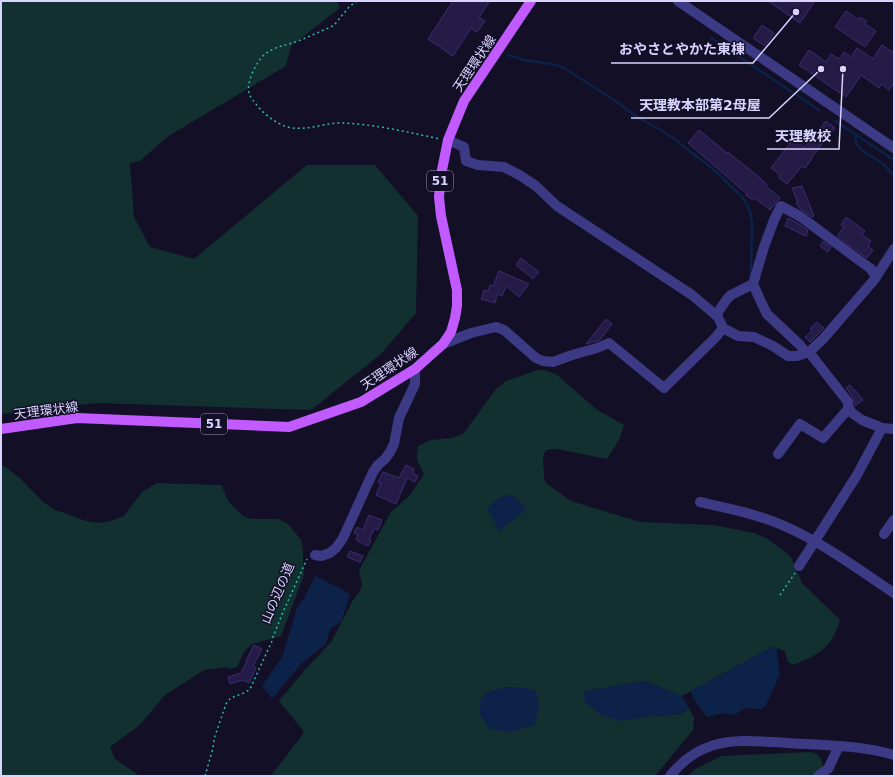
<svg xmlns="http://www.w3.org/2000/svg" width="895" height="777" font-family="'DejaVu Sans','Noto Sans JP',sans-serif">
  <rect width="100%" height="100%" fill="#130f26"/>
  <!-- green -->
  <g fill="#12302f">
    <polygon points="1,1 337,1 340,8 291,46 286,66 167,137 140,161 130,163 134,217 150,247 194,259 307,165 375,165 418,216 416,313 381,354 311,410 97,403 1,414"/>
    <path d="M 538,370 L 544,370 L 556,374 L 596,409 L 624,425 L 620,438 L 607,459 L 557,449 L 551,449 L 545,451 L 543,457 L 544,477 L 546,483 L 568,499 L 574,502 L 640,522 L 714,525 L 754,533 L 766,538 L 787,553 L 792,559 L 802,583 L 840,620 C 831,649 820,654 793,665 L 788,662 L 785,651 L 773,647 L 768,649 L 682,696 L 645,681 L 586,691 L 654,716 L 682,714 L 689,708 L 694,718 L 693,730 L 655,776 L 271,776 L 303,734 L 303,730 L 279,701 L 304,671 L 331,642 L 353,600 L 360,591 L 362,585 L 359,570 L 391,512 L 410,495 L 424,474 L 417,460 L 418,446 L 430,440 L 452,438 L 463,434 L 496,389 L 506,381 Z"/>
    <polygon points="1,464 20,478 42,501 53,509 86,521 98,523 111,521 124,516 142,492 157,483 221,485 229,502 243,516 251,519 277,519 283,521 288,524 302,541 304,575 281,636 252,644 244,652 237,667 230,669 228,667 204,670 165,695 140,725 110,747 115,759 140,776 1,776"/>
    <polygon points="810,752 817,754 821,759 823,766 821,772 815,776 689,776 694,770 721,756"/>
  </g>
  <!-- water -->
  <g fill="#0c2248">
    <polygon points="512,494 527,509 500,531 487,509 498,498"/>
    <polygon points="315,576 347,592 350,596 341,622 331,628 325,645 302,663 272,699 262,686 282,657 298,605 304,599"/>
    <polygon points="773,647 776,648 777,650 780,675 766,705 762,709 745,708 735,715 722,713 707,717 693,698 691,691 768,649"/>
    <polygon points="645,681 682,696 689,708 682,714 654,716 620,721 601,715 586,703 582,695 586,691"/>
    <polygon points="507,687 525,688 536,691 539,705 535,725 509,732 489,729 480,714 480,700 487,692"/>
  </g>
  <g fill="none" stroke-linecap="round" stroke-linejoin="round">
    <!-- stream -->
    <g stroke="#0c2248" stroke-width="2.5">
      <polyline points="711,38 819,110"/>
      <polyline points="508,55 524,60 557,65 569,71 617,102 637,117 659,129 673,138 713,169 743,198 750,211 752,223 751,275"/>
      <polyline points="835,121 894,160"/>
      <path d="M 856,135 C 852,150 873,156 883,164 C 887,168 891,172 894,176"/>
    </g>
  </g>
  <!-- building -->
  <g fill="#241b47" stroke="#3b2d73">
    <polygon points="453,1 490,1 479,17 485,21 477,32 471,28 453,56 428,39"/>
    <polygon points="768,1 815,1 800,23"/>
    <polygon points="846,11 859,20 860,17 867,21 865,24 876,31 865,47 835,27"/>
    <polygon points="762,25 774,33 765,46 753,38"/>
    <polygon points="882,45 894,53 894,83 889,90 882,84 879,88 861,75 846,97 799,65 809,50 826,62 831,54 839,59 844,52 851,57 857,48 873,59"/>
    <polygon points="826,121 835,128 811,158 812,159 805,168 802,166 787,184 779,178 780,175 771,168 794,138 805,147"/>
    <polygon points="699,130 727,153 728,152 739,161 759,177 767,185 766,186 780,198 770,210 755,198 753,200 746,195 747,194 688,143"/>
    <polygon points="802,186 814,216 812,217 800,209 796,203 798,203 792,188"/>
    <polygon points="846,217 865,231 862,235 871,241 868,246 873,250 867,258 837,236 844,227 841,225"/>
    <polygon points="788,218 799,224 808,230 806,236 785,226"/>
    <polygon points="823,241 831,247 828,252 820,246"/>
    <polygon points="521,258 539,272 533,279 516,265"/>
    <polygon points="499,271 529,284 519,297 506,286 502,296 497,294 495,303 481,299 484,290 488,291 490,285 493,286"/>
    <polygon points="606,319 612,324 600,340 586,344"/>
    <polygon points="817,322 824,328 810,342 805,337 812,331 810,329"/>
    <polygon points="850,385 855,391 856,391 863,400 855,406 853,398 846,388"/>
    <polygon points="406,465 414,469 413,473 418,476 415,482 407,478 396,504 376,495 381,483 378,482 383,472 399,478"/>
    <polygon points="369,515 382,520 378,530 375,528 369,539 371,540 368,546 356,540 358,535 354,533 357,527 363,530"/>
    <polygon points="350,551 363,556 360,562 347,557"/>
    <polygon points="254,645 262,649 253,666 256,668 249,683 243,680 230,684 228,677 241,673 247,661 246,661"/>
  </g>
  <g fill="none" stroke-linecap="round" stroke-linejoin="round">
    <!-- path -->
    <g stroke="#2fb8b0" stroke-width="1.5" stroke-dasharray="2 3" stroke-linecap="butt">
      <path d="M 357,1 L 349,7 L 335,24 L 331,27 C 318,32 305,39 292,43 C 282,46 272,48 264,55 C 256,62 246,83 249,93 C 250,97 253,100 256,104 C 263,114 280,127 293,128 C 309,130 325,123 341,123 C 374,124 407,132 440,139"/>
      <polyline points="780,595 795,573"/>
      <path d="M 205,776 L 213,748 L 214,739 L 226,704 C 231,694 241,697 250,689 L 272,641 L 273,637 L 283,612 L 307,559"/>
    </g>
    <!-- minor -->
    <g stroke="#3d3a85" stroke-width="10">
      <polyline points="678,1 894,148"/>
      <polyline points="448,140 464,147 466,161 478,165 504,167 521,176 536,186 557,206 692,295 718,317 723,328 738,336 754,337 773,346 788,356 797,356 809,352 823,339 874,280 894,249"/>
      <polyline points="716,315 727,299 731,295 753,284"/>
      <polyline points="443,344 471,333 496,327 504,330 536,358 543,361 553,362 572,355 597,348 609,343 664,388 716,337 723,328"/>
      <polyline points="809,352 848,402 848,407 852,413 862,420 882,428 894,429"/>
      <polyline points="806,353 800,345 767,314 762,304 753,284 764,247 774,220 781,206 801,217 871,269 876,277"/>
      <polyline points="778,454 800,424 823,438 849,408"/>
      <path d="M 700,502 C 727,508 756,514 782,525 C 822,542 858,569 894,593"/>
      <polyline points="884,534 894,520"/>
      <polyline points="315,555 321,556 330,553 336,548 343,538 373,472 378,465 385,459 390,452 394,444 399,418 415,384 415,369"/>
      <polyline points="799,566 857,475 882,428"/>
      <path d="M 670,776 C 681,762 697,750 714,745 C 738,738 763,742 788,743 C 822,745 860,745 894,755"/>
      <polyline points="818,776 828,769 839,746"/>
    </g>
    <!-- major -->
    <polyline stroke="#c25bff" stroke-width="10" points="1,429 77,418 289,427 361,402 415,369 443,344 451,332 455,318 457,306 457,290 441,216 439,197 441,175 448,140 464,101 531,1"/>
  </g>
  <g text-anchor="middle" stroke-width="3" stroke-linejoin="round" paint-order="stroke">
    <!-- shield labels -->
    <g fill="#130f26" stroke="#9e99be" stroke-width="1">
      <rect x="427" y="171" width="26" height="20" rx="3"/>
      <rect x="201" y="414" width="26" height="20" rx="3"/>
    </g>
    <g font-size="12" font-weight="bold" fill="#d9d4ff">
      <text x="440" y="185">51</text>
      <text x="214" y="428">51</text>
    </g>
    <!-- street labels -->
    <g font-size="13" fill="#d9d4ff" stroke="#130f26">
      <text transform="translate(474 63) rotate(-56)" y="5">天理環状線</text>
      <text transform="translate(389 368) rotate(-34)" y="5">天理環状線</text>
      <text transform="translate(46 410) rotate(-7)" y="5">天理環状線</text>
      <text transform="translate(277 593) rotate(-67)" y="5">山の辺の道</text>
    </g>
  </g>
  <!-- callouts -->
  <path fill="none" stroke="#d9d4ff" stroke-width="1.5" d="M796 12L753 63H611M821 69L769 118H631M843 69L839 149H767"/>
  <g fill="#d9d4ff" stroke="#130f26" stroke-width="1.5">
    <circle cx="796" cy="12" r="4"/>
    <circle cx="821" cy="69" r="4"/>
    <circle cx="843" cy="69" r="4"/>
  </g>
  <g font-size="14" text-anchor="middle" font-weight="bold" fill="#d9d4ff" stroke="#130f26" stroke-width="3" stroke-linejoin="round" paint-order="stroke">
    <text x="682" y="54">おやさとやかた東棟</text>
    <text x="700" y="110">天理教本部第2母屋</text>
    <text x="803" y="141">天理教校</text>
  </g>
  <!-- border -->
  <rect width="895" height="777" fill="none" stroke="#d9d4ff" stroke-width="4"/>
</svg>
